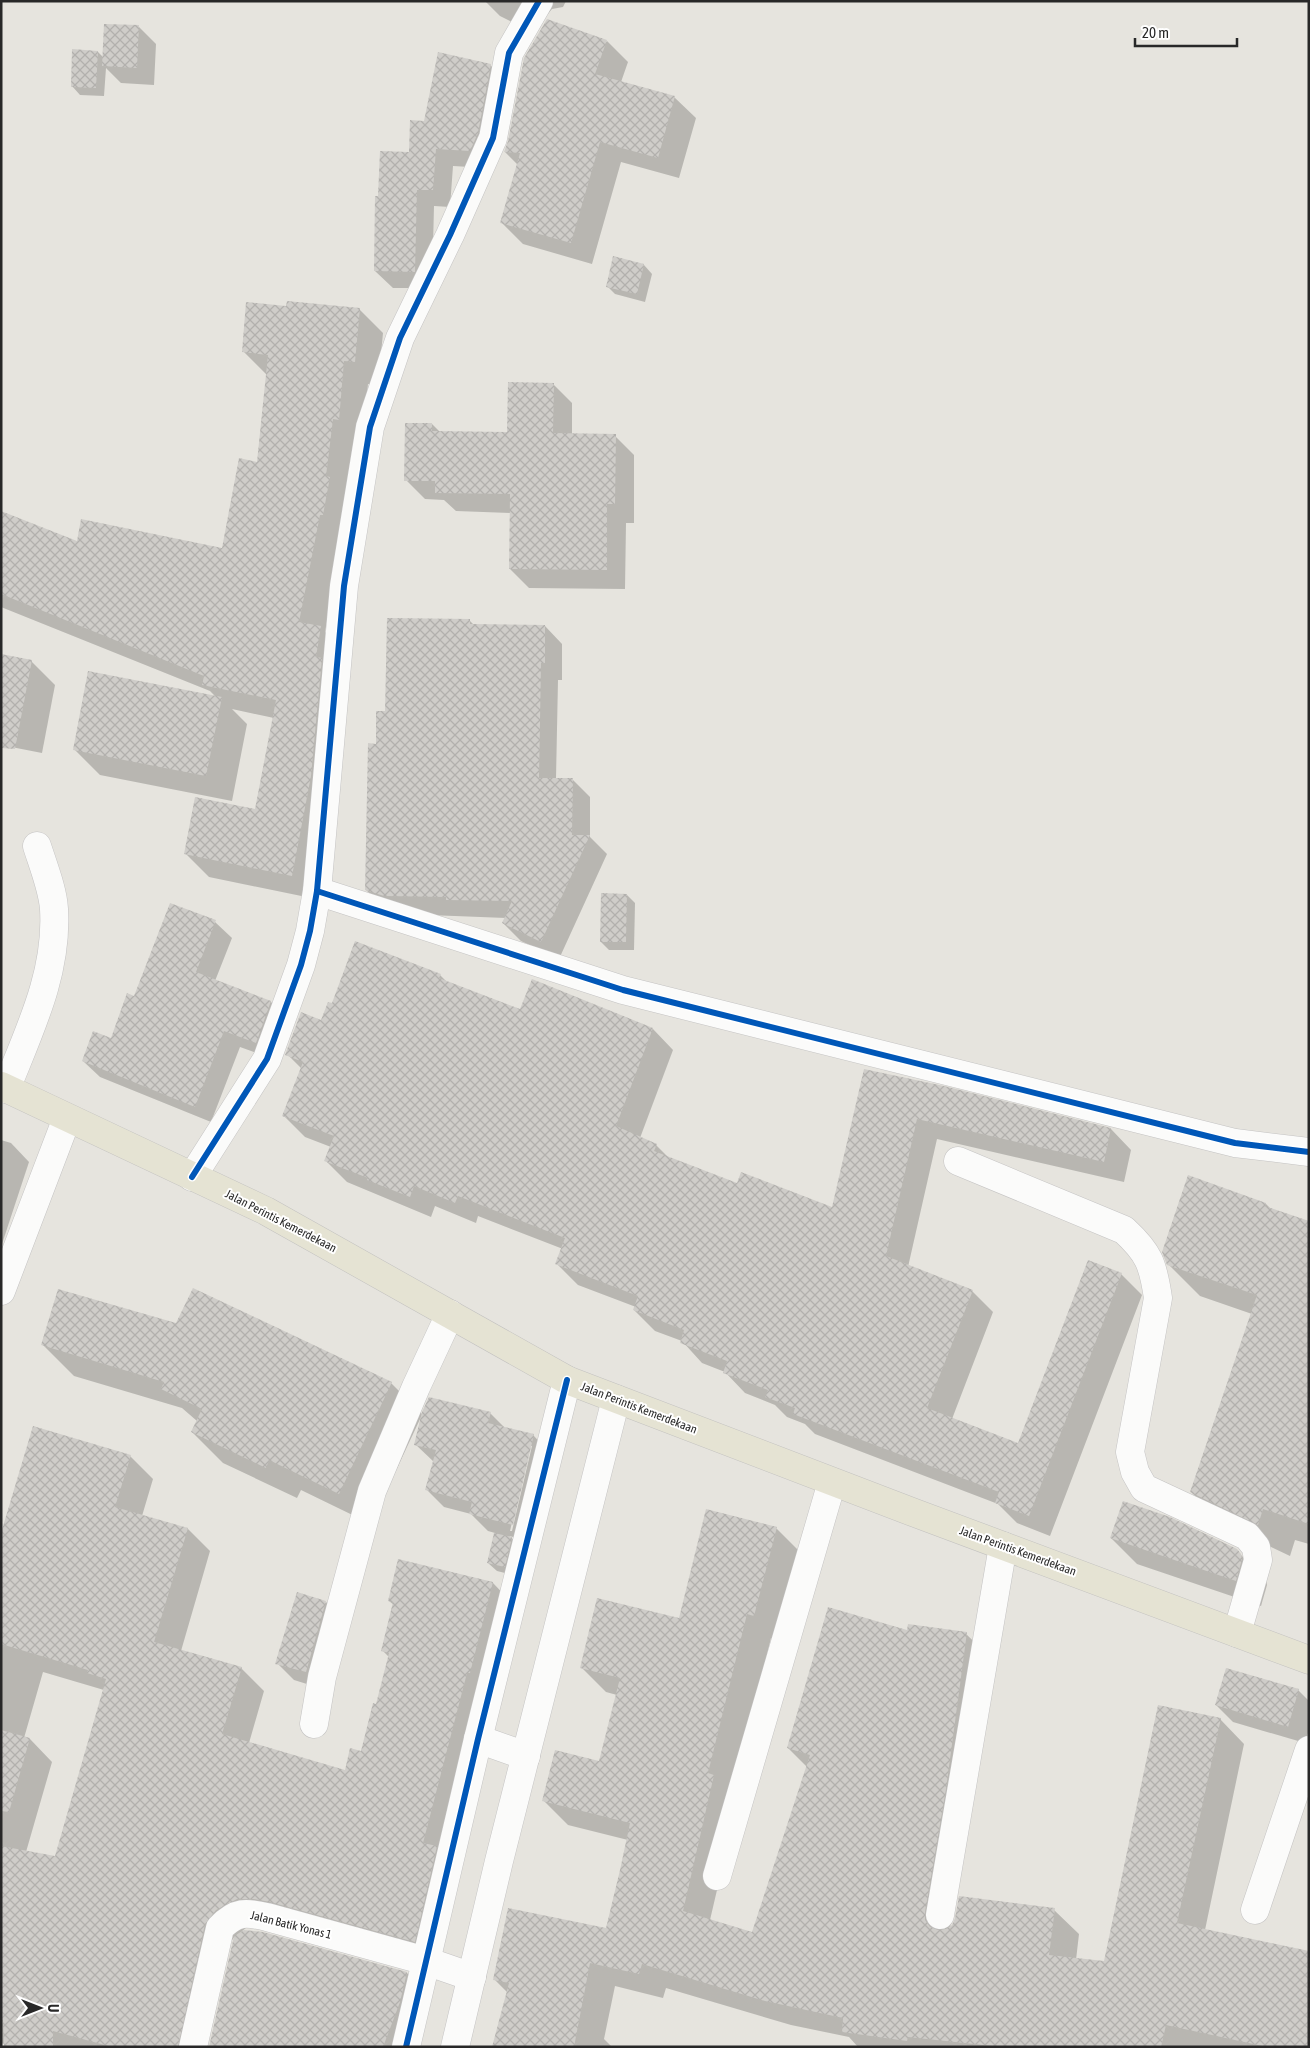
<svg xmlns="http://www.w3.org/2000/svg" width="1310" height="2048" font-family="'Asap Condensed',sans-serif">
  <defs>
    <pattern id="building-cross-hatch" width="8" height="8" patternUnits="userSpaceOnUse" patternTransform="scale(1.25)"><rect width="8" height="8" fill="#cfcdc9"/><path d="M0 0l8 8M0 8l8-8" fill="none" stroke="#b2b0ad"/></pattern>
  </defs>
  <rect width="100%" height="100%" fill="#e6e4de"/>
  <!-- shadow -->
  <g fill="#0003" fill-rule="evenodd">
    <polygon points="485,1 566,1 563,7 552,9 547,15 536,34 500,16"/>
    <polygon points="139,27 156,44 154,85 121,83 106,68 104,96 80,95 72,86 98,52 104,58"/>
    <polygon points="607,41 628,62 621,82 674,97 696,118 679,178 621,162 592,264 523,244 501,222 518,165 505,152"/>
    <polygon points="490,65 508,82 487,168 453,166 450,207 434,206 432,288 393,288 375,271 379,197 410,153 425,122"/>
    <polygon points="644,265 652,274 645,302 615,294 607,286"/>
    <polygon points="288,307 359,309 383,333 378,385 368,384 362,443 325,632 344,651 316,899 209,877 185,853 256,810 274,718 232,709 247,724 232,801 100,775 74,749 216,697 210,691 1,607 1,518 78,543 223,549 258,464 267,375 243,351"/>
    <polygon points="553,384 572,403 572,435 615,436 634,455 634,523 626,523 625,589 529,588 510,569 511,513 456,511 444,500 425,499 406,480 432,424 440,432 509,434"/>
    <polygon points="470,621 474,625 545,626 562,644 562,680 558,680 556,779 572,779 590,797 590,837 607,854 559,959 521,941 503,923 506,918 403,914 384,907 366,890 377,745 386,712"/>
    <polygon points="31,661 55,685 42,753 1,745"/>
    <polygon points="627,895 635,903 634,950 609,950 601,942"/>
    <polygon points="215,922 232,938 215,981 271,1002 287,1019 273,1059 240,1047 211,1122 100,1077 83,1061 111,1039 135,998"/>
    <polygon points="440,975 447,982 521,1011 533,981 653,1029 673,1050 640,1138 656,1145 670,1159 738,1184 833,1209 865,1070 1111,1129 1131,1150 1124,1182 937,1139 908,1267 972,1291 993,1312 952,1419 1018,1444 1121,1274 1142,1295 1050,1536 1017,1523 998,1504 815,1434 805,1424 787,1417 775,1405 745,1393 725,1372 702,1363 682,1341 655,1331 634,1310 636,1307 578,1285 557,1264 563,1249 478,1216 476,1223 435,1206 431,1217 347,1182 326,1161 331,1147 305,1137 284,1116 302,1069 287,1054 322,1022 332,1005"/>
    <polygon points="1,1140 11,1143 29,1162 1,1247"/>
    <polygon points="1266,1204 1272,1210 1309,1223 1309,1544 1295,1540 1290,1556 1223,1524 1191,1492 1252,1314 1200,1296 1168,1264"/>
    <path d="M 177,1325 L 391,1383 L 423,1415 L 490,1413 L 506,1429 L 533,1435 L 550,1453 L 530,1541 L 509,1536 L 520,1546 L 513,1575 L 497,1571 L 488,1563 L 495,1533 L 488,1531 L 471,1514 L 444,1507 L 427,1490 L 434,1462 L 415,1444 L 421,1417 L 371,1524 L 301,1490 L 297,1498 L 223,1463 L 192,1432 L 197,1421 L 182,1408 L 74,1376 L 43,1345 ZM 530,1446 L 532,1446 L 512,1531 L 510,1531 Z"/>
    <path d="M 130,1456 L 153,1479 L 142,1516 L 188,1529 L 210,1551 L 181,1651 L 241,1668 L 264,1691 L 249,1743 L 346,1771 L 362,1752 L 377,1705 L 389,1657 L 382,1650 L 394,1605 L 389,1601 L 493,1583 L 515,1606 L 437,1963 L 247,1927 L 241,1932 L 263,1933 L 407,1973 L 429,1996 L 414,2047 L 210,2047 L 235,1936 L 227,1947 L 204,2047 L 14,2047 L 1,2043 L 1,1538 ZM 43,1672 L 104,1690 L 56,1858 L 26,1852 L 52,1762 L 30,1739 L 24,1738 Z"/>
    <polygon points="776,1528 800,1552 779,1640 771,1638 733,1795 738,1800 710,1920 753,1933 807,1767 788,1748 908,1632 966,1634 991,1658 970,1814 950,1928 1054,1910 1079,1934 1076,1960 1105,1963 1220,1719 1244,1744 1205,1930 1309,2047 858,2047 849,2037 791,2025 666,1988 663,1998 615,1986 604,2039 612,2047 494,2047 508,1993 495,1980 607,1930 628,1840 568,1825 544,1801 600,1762 617,1695 606,1692 581,1667 680,1620"/>
    <polygon points="1111,1538 1236,1550 1266,1580 1267,1585 1261,1606 1137,1564"/>
    <polygon points="326,1602 343,1619 323,1689 294,1680 277,1663"/>
    <polygon points="1298,1690 1309,1701 1309,1730 1305,1743 1233,1722 1216,1705"/>
  </g>
  <!-- building -->
  <g fill="url(#building-cross-hatch)">
    <polygon points="547,19 607,40 595,74 675,96 658,158 600,142 571,243 500,223 520,153 504,152 508,141 524,58"/>
    <polygon points="104,24 139,25 137,68 102,66"/>
    <polygon points="72,49 98,51 96,88 71,87"/>
    <polygon points="438,52 491,64 478,133 470,151 436,149 433,190 417,190 415,272 374,271 375,196 378,196 380,151 409,152 410,120 424,121"/>
    <polygon points="613,256 644,264 637,294 606,287"/>
    <polygon points="287,301 360,308 355,362 344,361 339,420 333,419 326,476 330,477 323,515 320,515 299,622 321,626 316,657 322,658 311,776 292,876 184,854 195,797 255,809 276,700 202,685 204,676 1,594 1,511 77,541 81,519 222,548 239,458 257,462 262,413 268,355 242,352 246,302 286,306"/>
    <polygon points="508,382 554,383 553,433 616,434 615,504 607,504 607,570 509,569 510,494 435,493 435,481 404,481 405,423 432,423 432,431 507,432"/>
    <polygon points="387,618 470,619 470,624 545,625 545,663 541,663 539,778 573,778 572,835 590,835 541,942 502,923 512,901 446,900 446,897 384,896 365,890 368,743 376,744 376,711 385,711"/>
    <polygon points="1,654 32,660 15,749 1,748"/>
    <polygon points="88,671 222,697 206,776 73,750"/>
    <polygon points="601,893 627,894 626,942 600,942"/>
    <polygon points="170,903 216,920 196,972 271,1001 256,1043 224,1031 195,1107 82,1061 93,1031 111,1038 127,993 134,996"/>
    <polygon points="355,941 441,974 439,978 520,1009 532,979 653,1028 616,1126 657,1144 654,1151 737,1183 741,1172 832,1207 864,1069 944,1086 1111,1128 1104,1162 917,1119 886,1256 973,1290 927,1408 1018,1443 1088,1260 1122,1273 1029,1516 995,1503 999,1492 793,1414 795,1408 765,1397 768,1390 723,1373 727,1361 680,1343 684,1330 633,1310 638,1296 555,1264 565,1238 458,1196 455,1203 414,1186 410,1197 367,1180 368,1178 324,1161 334,1136 282,1116 303,1062 285,1055 301,1012 321,1020 328,1002 332,1003"/>
    <polygon points="1188,1175 1266,1203 1265,1206 1309,1221 1309,1524 1263,1509 1258,1525 1190,1492 1257,1295 1167,1265 1162,1252"/>
    <polygon points="193,1288 392,1382 339,1494 269,1460 266,1468 191,1432 202,1409 161,1389 164,1382 41,1345 58,1289 176,1323"/>
    <polygon points="429,1397 491,1412 488,1423 534,1434 513,1525 469,1514 472,1502 425,1490 436,1450 414,1445 422,1412"/>
    <polygon points="33,1426 131,1455 115,1507 188,1528 154,1642 242,1667 222,1734 345,1770 350,1748 361,1751 373,1703 376,1704 389,1653 381,1651 393,1602 388,1601 398,1559 493,1582 470,1673 467,1673 423,1843 437,1846 415,1942 270,1902 254,1899 237,1899 216,1910 205,1924 178,2047 112,2047 53,2031 53,2047 4,2047 3,2020 1,2019 1,1846 55,1856 106,1679 87,1673 88,1670 1,1644 1,1533"/>
    <polygon points="1123,1501 1170,1517 1237,1549 1241,1554 1242,1559 1236,1581 1110,1538"/>
    <polygon points="706,1509 777,1527 754,1616 747,1614 708,1773 714,1775 683,1911 752,1932 810,1755 787,1748 828,1607 907,1630 908,1624 967,1632 946,1789 925,1912 925,1920 930,1927 938,1930 946,1929 952,1925 955,1918 959,1896 1055,1908 1049,1955 1104,1961 1158,1705 1221,1718 1177,1923 1309,1951 1309,2047 1267,2047 1166,2025 1161,2047 1002,2047 908,2037 907,2041 842,2032 843,2018 765,2001 642,1964 639,1974 590,1963 574,2047 492,2047 509,1983 493,1980 508,1908 606,1928 620,1870 630,1823 542,1801 555,1750 599,1761 620,1678 580,1668 597,1598 679,1618"/>
    <polygon points="494,1533 512,1537 505,1567 487,1563"/>
    <polygon points="297,1592 326,1601 306,1672 275,1664"/>
    <polygon points="1226,1668 1299,1689 1288,1727 1215,1705"/>
    <polygon points="1,1730 30,1738 9,1812 1,1811"/>
    <polygon points="244,1930 263,1932 407,1972 400,2002 383,2047 209,2047 234,1936"/>
  </g>
  <g fill="none" stroke-linecap="round" stroke-linejoin="round">
    <defs>
      <g id="minor">
        <polyline points="317,891 623,990 1235,1143 1309,1152"/>
        <path d="M 6,1089 C 29,1031 58,973 54,909 C 53,890 43,865 37,846"/>
        <path d="M 958,1161 L 1124,1230 C 1149,1253 1153,1264 1158,1298 L 1130,1452 L 1135,1472 L 1144,1488 L 1247,1536 L 1256,1547 L 1258,1560 L 1237,1633"/>
        <polyline points="192,1177 267,1059 301,965 310,931 317,891 344,586 370,427 400,338 450,235 493,138 509,53 539,1"/>
        <polyline points="1,1291 67,1118"/>
        <polyline points="314,1724 322,1677 372,1491 416,1387 450,1314"/>
        <polyline points="478,1739 526,1756"/>
        <polyline points="717,1876 832,1482"/>
        <polyline points="1255,1910 1309,1750"/>
        <polyline points="940,1915 1003,1546"/>
        <path d="M 193,2047 L 220,1928 C 236,1911 246,1912 267,1917 L 426,1961 L 472,1977"/>
        <polyline points="406,2047 478,1739 567,1380"/>
        <polyline points="455,2047 499,1861 616,1399"/>
      </g>
      <polyline id="major" points="1,1086 266,1211 567,1380 915,1513 1309,1660"/>
    </defs>
    <!-- minor casing -->
    <use href="#minor" stroke="#c4c3c3" stroke-width="29"/>
    <!-- major casing -->
    <use href="#major" stroke="#c3c2c0" stroke-width="29"/>
    <!-- minor -->
    <use href="#minor" stroke="#fbfbfa" stroke-width="28"/>
    <!-- major -->
    <use href="#major" stroke="#e5e3d3" stroke-width="28"/>
    <defs>
      <g id="cycleway">
        <polyline points="317,891 623,990 1235,1143 1309,1152"/>
        <polyline points="192,1177 267,1059 301,965 310,931 317,891 344,586 370,427 400,338 450,235 493,138 509,53 539,1"/>
        <polyline points="406,2047 478,1739 567,1380"/>
      </g>
    </defs>
    <!-- cycleway casing -->
    <use href="#cycleway" stroke="#fff" stroke-width="9"/>
    <!-- cycleway -->
    <use href="#cycleway" stroke="#0057b8" stroke-width="6"/>
  </g>
  <g text-anchor="middle" stroke-width="4" stroke-linejoin="round" paint-order="stroke">
    <!-- street labels -->
    <g font-size="12" fill="#282828" stroke="#fff">
      <text transform="translate(281 1221) rotate(27)" y="4">Jalan Perintis Kemerdekaan</text>
      <text transform="translate(639 1408) rotate(21)" y="4">Jalan Perintis Kemerdekaan</text>
      <text transform="translate(1018 1551) rotate(20)" y="4">Jalan Perintis Kemerdekaan</text>
      <text transform="translate(291 1925) rotate(14)" y="4">Jalan Batik Yonas 1</text>
    </g>
  </g>
  <!-- border -->
  <rect width="1310" height="2048" fill="none" stroke="#282828" stroke-width="5"/>
  <!-- north arrow -->
  <g transform="translate(40 2008) rotate(90)" stroke="#ffffff" stroke-width="4" paint-order="stroke">
  <path d="M0-4L9 19L0 12L-9 19Z" fill="#282828"/>
  <text y="-8" font-size="14" font-weight="bold" text-anchor="middle" fill="#282828">U</text>
  </g>
  <!-- scale -->
  <path d="M1135 38v8h102v-8" fill="none" stroke="#282828" stroke-width="2.5"/>
  <text x="1142" y="38" font-size="15" fill="#282828" stroke="#ffffff" stroke-width="4" paint-order="stroke">20 m</text>
</svg>
